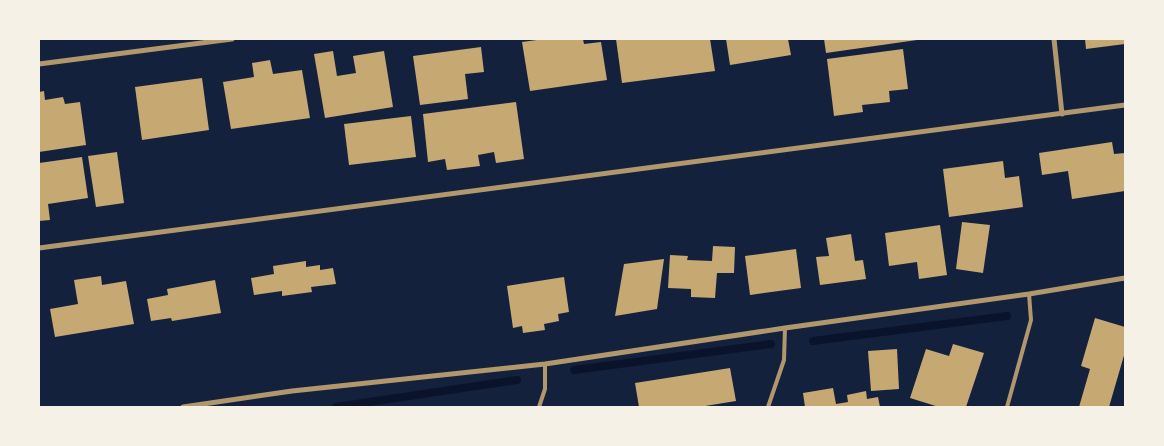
<svg xmlns="http://www.w3.org/2000/svg" width="1164" height="446" font-family="Montserrat,sans-serif">
  <rect width="100%" height="100%" fill="#14213d"/>
  <g fill="none" stroke-linecap="round" stroke-linejoin="round">
    <!-- stream -->
    <g stroke="#0b132b" stroke-width="8">
      <polyline points="813,341 1007,316"/>
      <polyline points="574,370 771,344"/>
      <polyline points="336,407 517,380"/>
    </g>
  </g>
  <!-- building -->
  <g fill="#c6a872">
    <polygon points="544,39 583,39 584,44 601,42 607,80 530,91 522,42"/>
    <polygon points="616,39 710,39 715,71 622,83"/>
    <polygon points="726,39 788,39 791,55 730,65"/>
    <polygon points="824,39 917,39 917,40 826,53"/>
    <polygon points="1085,39 1125,39 1125,44 1086,49"/>
    <polygon points="481,47 484,72 465,74 468,99 420,105 413,56"/>
    <polygon points="903,49 908,89 889,91 890,102 862,105 863,112 834,116 827,59"/>
    <polygon points="333,51 337,76 356,73 353,56 384,51 393,107 325,118 314,54"/>
    <polygon points="270,60 273,74 302,70 310,118 231,129 223,82 254,77 252,63"/>
    <polygon points="202,78 209,130 142,140 135,87"/>
    <polygon points="44,91 45,100 63,97 65,104 80,102 86,145 39,152 39,92"/>
    <polygon points="516,102 524,159 496,163 494,152 478,155 480,166 447,170 445,159 428,162 423,114"/>
    <polygon points="411,116 416,157 349,165 344,124"/>
    <polygon points="1112,142 1114,154 1125,153 1125,191 1072,199 1068,171 1042,175 1039,153"/>
    <polygon points="117,152 124,203 96,207 88,156"/>
    <polygon points="82,157 88,198 48,204 50,220 39,221 39,163"/>
    <polygon points="1003,161 1005,178 1019,176 1023,207 949,217 943,169"/>
    <polygon points="962,222 990,225 983,273 956,269"/>
    <polygon points="940,225 947,275 919,279 917,262 889,266 885,233"/>
    <polygon points="851,234 855,261 863,260 866,279 820,285 816,257 829,256 826,238"/>
    <polygon points="713,246 735,247 734,273 717,273 715,298 691,297 691,289 668,288 670,255 688,256 687,260 712,261"/>
    <polygon points="796,249 801,288 750,295 745,256"/>
    <polygon points="664,259 657,309 615,316 624,264"/>
    <polygon points="306,261 306,267 320,265 320,270 333,268 336,284 311,287 312,292 282,296 282,291 254,295 251,278 274,274 273,266"/>
    <polygon points="101,276 102,285 126,281 134,324 55,337 50,309 78,304 74,280"/>
    <polygon points="564,277 569,312 558,314 559,321 544,324 545,330 523,333 522,326 513,328 507,286"/>
    <polygon points="215,280 221,313 172,321 171,318 151,321 147,299 168,295 167,289"/>
    <polygon points="1095,318 1125,327 1125,352 1109,407 1079,407 1090,369 1081,366"/>
    <polygon points="953,344 984,353 966,407 939,407 910,398 926,349 949,356"/>
    <polygon points="897,349 899,389 871,391 868,351"/>
    <polygon points="730,368 736,401 699,407 639,407 635,383"/>
    <polygon points="833,388 836,404 848,402 847,395 866,391 867,399 878,397 880,407 805,407 803,393"/>
  </g>
  <g fill="none" stroke-linecap="round" stroke-linejoin="round">
    <!-- service -->
    <g stroke="#b1986c" stroke-width="4">
      <polyline points="539,407 545,389 545,364"/>
      <polyline points="768,407 784,360 785,328"/>
      <polyline points="1007,407 1031,320 1029,294"/>
    </g>
    <!-- minor -->
    <g stroke="#b1986c" stroke-width="5">
      <polyline points="1054,39 1062,114"/>
      <polyline points="39,64 232,39"/>
      <polyline points="39,248 1125,105"/>
      <polyline points="183,407 292,391 545,364 785,328 1029,294 1125,278"/>
    </g>
  </g>
  <!-- border -->
  <rect width="1164" height="446" fill="none" stroke="#f6f1e7" stroke-width="80"/>
</svg>
